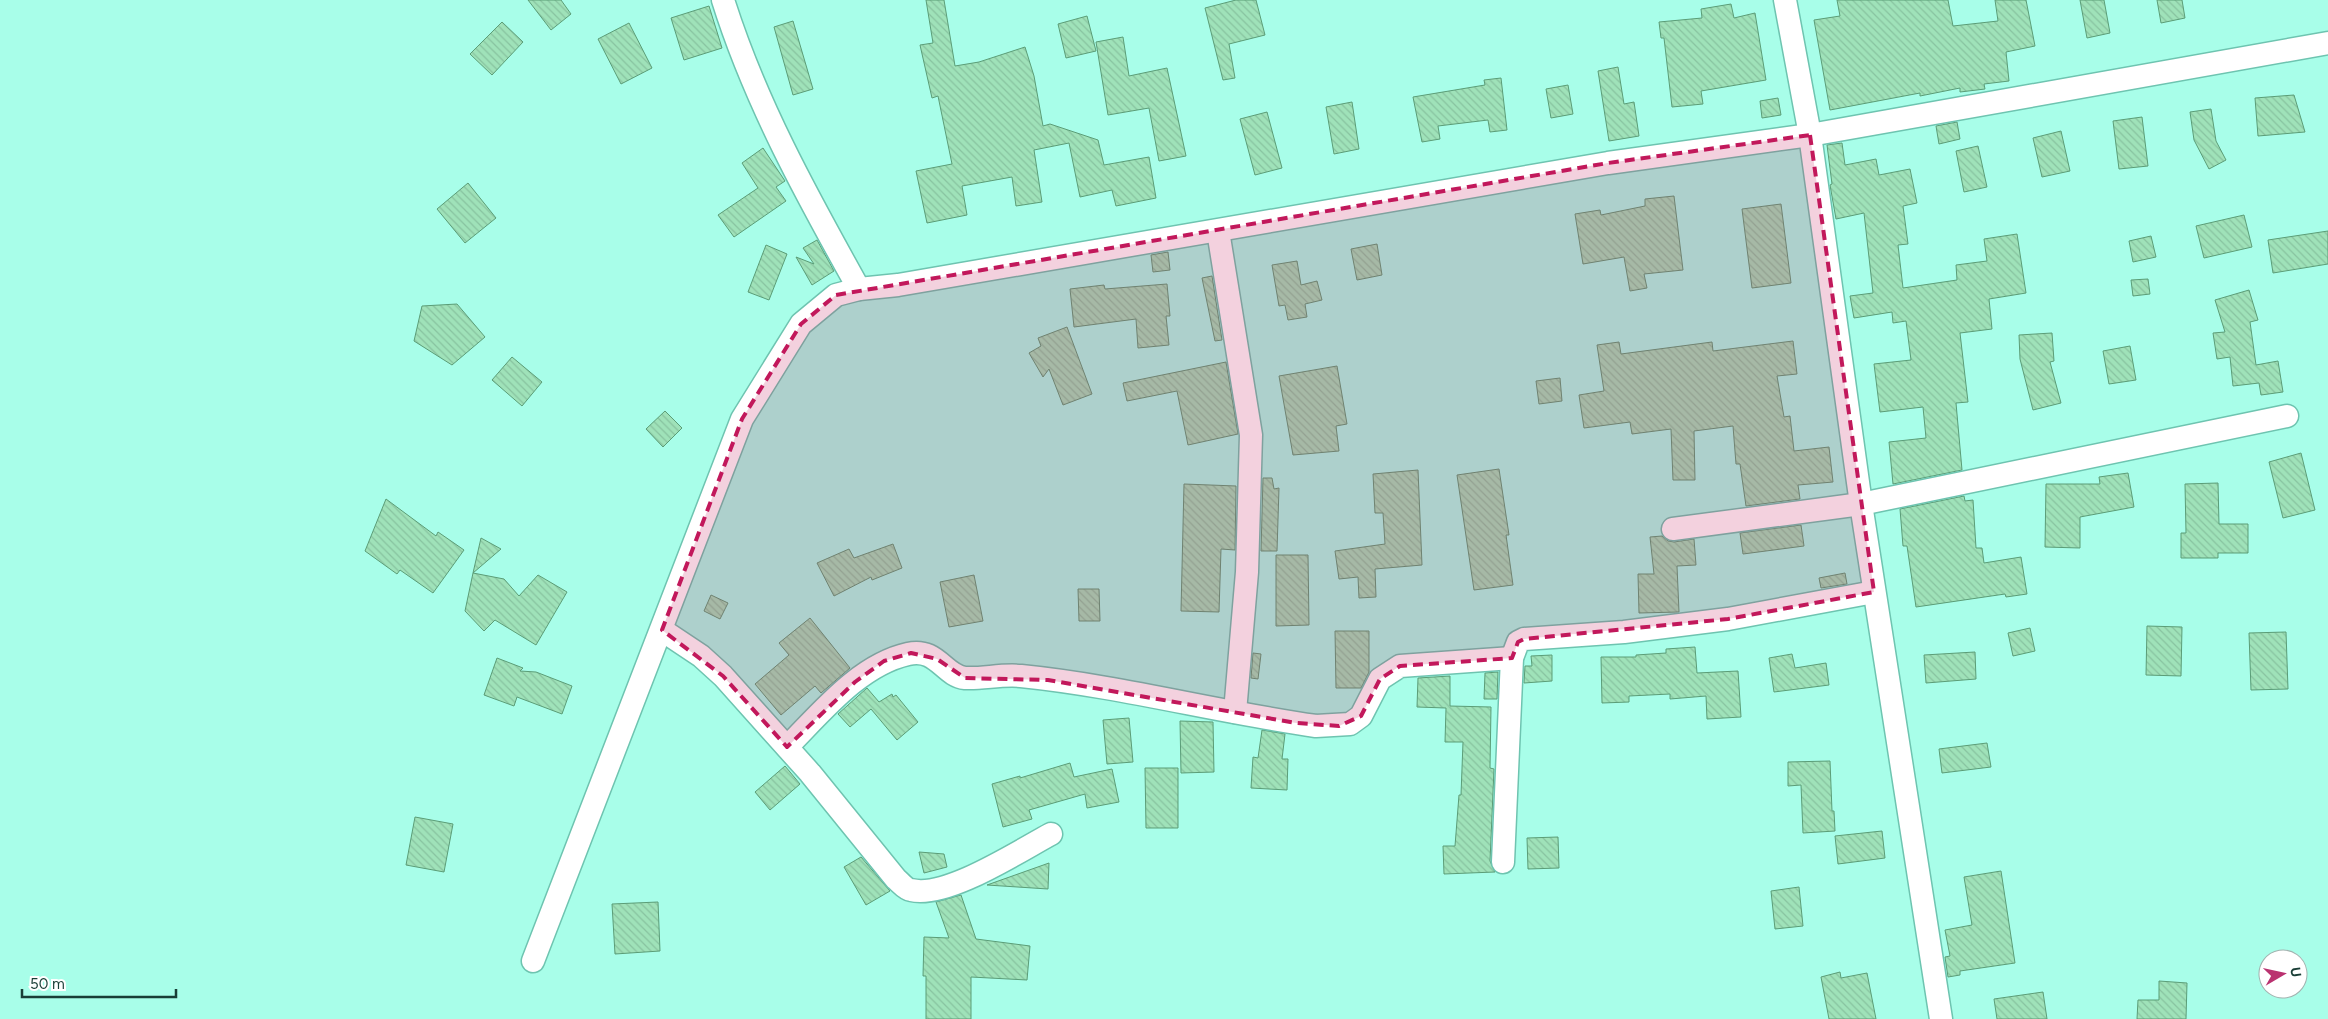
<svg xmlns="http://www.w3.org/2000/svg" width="2328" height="1019" font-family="Figtree,sans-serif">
  <defs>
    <pattern id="building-back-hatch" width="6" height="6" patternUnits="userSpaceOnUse" patternTransform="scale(1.25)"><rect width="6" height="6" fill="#9fe2b9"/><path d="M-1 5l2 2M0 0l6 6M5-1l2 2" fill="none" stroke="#88c3a0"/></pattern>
  </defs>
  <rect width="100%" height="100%" fill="#a8fee9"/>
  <!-- building -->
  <g fill="url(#building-back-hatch)" stroke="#5b9d77">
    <polygon points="528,0 561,0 571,14 551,30"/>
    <polygon points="926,0 944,0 955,66 979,62 1025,47 1034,76 1043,126 1050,124 1098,140 1104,165 1149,157 1156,198 1116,206 1112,190 1080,197 1069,143 1034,150 1042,202 1016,206 1012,177 962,186 967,215 927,223 916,171 952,164 938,96 932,98 920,45 933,43"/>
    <polygon points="1236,0 1256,0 1265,35 1229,44 1235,78 1223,80 1205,8"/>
    <polygon points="1837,0 1948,0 1953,26 1998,21 1995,0 2026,0 2035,46 2006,52 2009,81 1984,84 1985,89 1960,92 1960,88 1920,96 1920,93 1830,110 1814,20 1840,16"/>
    <polygon points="2080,0 2104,0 2110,33 2087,38"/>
    <polygon points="2157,0 2182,0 2185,18 2161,23"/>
    <polygon points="1731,4 1734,18 1755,13 1766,80 1701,91 1703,104 1672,107 1664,38 1661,38 1659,22 1702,18 1701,9"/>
    <polygon points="709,6 722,48 684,60 671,18"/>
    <polygon points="1087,16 1096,51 1066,58 1058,24"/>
    <polygon points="793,21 813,89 793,95 774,27"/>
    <polygon points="502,22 523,42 492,75 470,54"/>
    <polygon points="629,23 652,68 621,84 598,39"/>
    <polygon points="1123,37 1129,76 1167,68 1186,156 1159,161 1149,108 1108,115 1096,42"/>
    <polygon points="1618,67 1624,104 1634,102 1639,136 1609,141 1598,71"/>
    <polygon points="1501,78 1507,130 1490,132 1488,120 1438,126 1440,139 1422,142 1413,97 1485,85 1484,80"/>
    <polygon points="1568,85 1573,114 1551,118 1546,89"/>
    <polygon points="2294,95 2305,132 2258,136 2255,98"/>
    <polygon points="1778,98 1781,115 1762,118 1760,101"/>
    <polygon points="1352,102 1359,149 1334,154 1326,107"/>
    <polygon points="2211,109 2216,141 2226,160 2209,169 2194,140 2190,112"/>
    <polygon points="1267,112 1282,168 1255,175 1240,119"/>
    <polygon points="2142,117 2148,166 2119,169 2113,121"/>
    <polygon points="1957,122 1960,139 1939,144 1936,126"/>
    <polygon points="2061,131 2070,171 2042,177 2033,138"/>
    <polygon points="1842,143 1845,165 1876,159 1879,175 1910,169 1917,203 1903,206 1908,244 1898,245 1903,288 1957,280 1956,265 1987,261 1984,239 2017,234 2026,293 1989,299 1992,329 1960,333 1968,402 1956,403 1962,470 1893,484 1889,442 1926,438 1923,407 1880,412 1874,364 1911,360 1906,321 1893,323 1892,312 1854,318 1850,296 1873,293 1864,213 1836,219 1830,185 1832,184 1827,145"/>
    <polygon points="1978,146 1987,187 1964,192 1956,151"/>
    <polygon points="763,148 785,181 776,187 786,201 734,237 718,215 758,188 742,163"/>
    <polygon points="468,183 496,218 465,243 437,209"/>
    <polygon points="1674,196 1683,270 1644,274 1647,288 1630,291 1624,257 1583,264 1575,214 1600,210 1601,215 1645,206 1645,199"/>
    <polygon points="1781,204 1791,283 1752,288 1742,209"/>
    <polygon points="2244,215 2252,247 2204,258 2196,226"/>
    <polygon points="2328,231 2328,264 2273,273 2268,240"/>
    <polygon points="2151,236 2156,257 2133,262 2129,241"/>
    <polygon points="817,240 834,271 812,285 796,257 814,264 803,248"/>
    <polygon points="1377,244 1382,275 1357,280 1351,249"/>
    <polygon points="766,245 787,254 769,300 748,292"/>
    <polygon points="1168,252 1170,270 1153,272 1151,255"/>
    <polygon points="1297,261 1301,285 1317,281 1322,300 1305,304 1307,317 1288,320 1285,305 1279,306 1272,265"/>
    <polygon points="1212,276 1222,340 1215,341 1202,278"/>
    <polygon points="2148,279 2150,294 2133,296 2131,280"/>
    <polygon points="1167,284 1170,316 1166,316 1169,345 1138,348 1136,319 1074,327 1070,289 1104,285 1105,289"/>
    <polygon points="2249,290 2258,320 2250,322 2256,365 2278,361 2283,392 2261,395 2259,383 2233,386 2230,357 2217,359 2213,333 2225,332 2215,300"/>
    <polygon points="457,304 485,337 452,365 414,341 422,306"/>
    <polygon points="1067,327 1092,394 1063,405 1049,369 1043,377 1029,353 1041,346 1038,338"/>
    <polygon points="2052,333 2054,361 2050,362 2061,403 2033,410 2020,359 2019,335"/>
    <polygon points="1793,341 1797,374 1777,376 1784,417 1790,416 1794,451 1829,447 1833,482 1798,485 1800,499 1746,506 1740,464 1736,464 1733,426 1694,431 1695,480 1673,480 1671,429 1632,434 1630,422 1584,428 1579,395 1604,391 1597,345 1619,342 1621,354 1712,342 1713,351"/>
    <polygon points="2130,346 2136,380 2109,384 2103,351"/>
    <polygon points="512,357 542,382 522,406 492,380"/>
    <polygon points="1226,362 1238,434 1188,445 1177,391 1127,401 1123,383"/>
    <polygon points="1337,366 1347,424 1336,426 1339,451 1293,455 1279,376"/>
    <polygon points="1560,378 1562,401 1539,404 1536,381"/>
    <polygon points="665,411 682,428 663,447 646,429"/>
    <polygon points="2301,453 2315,510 2283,518 2269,462"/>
    <polygon points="1499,469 1509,535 1506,535 1513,585 1474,590 1457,475"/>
    <polygon points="1418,470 1422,565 1375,569 1376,597 1359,598 1358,577 1339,579 1335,551 1385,544 1383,513 1375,513 1373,474"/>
    <polygon points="2128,473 2134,507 2080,517 2080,548 2045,547 2046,484 2100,484 2099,477"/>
    <polygon points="1263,478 1272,478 1274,489 1279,488 1277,551 1261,551"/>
    <polygon points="2218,483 2219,524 2248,524 2248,553 2218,553 2218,558 2181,558 2181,533 2186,533 2185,484"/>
    <polygon points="1184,484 1236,486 1235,550 1221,549 1219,612 1181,611"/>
    <polygon points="1964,496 1965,501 1973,500 1976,548 1982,548 1984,563 2021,557 2027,594 2006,597 2005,594 1916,607 1907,546 1903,546 1900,509"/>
    <polygon points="386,499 436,536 438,532 464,550 433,593 400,570 397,574 365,551"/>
    <polygon points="1801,525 1804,546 1743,554 1740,533"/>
    <polygon points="1662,536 1668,541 1674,542 1694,539 1696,565 1677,566 1679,612 1639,613 1638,574 1654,574 1650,537"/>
    <polygon points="481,538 501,549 473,573"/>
    <polygon points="893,544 902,568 872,580 871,577 834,596 817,563 849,549 854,558"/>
    <polygon points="1276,555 1308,555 1309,625 1276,626"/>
    <polygon points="473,573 504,579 519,596 538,575 567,592 536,645 495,620 484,631 465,611"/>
    <polygon points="1845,573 1847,584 1821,588 1819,578"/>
    <polygon points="974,575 983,621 949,627 940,582"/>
    <polygon points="1078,589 1099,589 1100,621 1079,621"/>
    <polygon points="711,595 728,603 720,619 704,611"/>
    <polygon points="810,618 850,668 821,693 815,686 781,715 755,684 789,655 779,643"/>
    <polygon points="2147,626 2182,627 2181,676 2146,675"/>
    <polygon points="2030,628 2035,651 2013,656 2008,633"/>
    <polygon points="1335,631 1369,631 1369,672 1361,688 1336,688"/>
    <polygon points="2286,632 2288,689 2251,690 2249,633"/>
    <polygon points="1695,647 1697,673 1738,671 1741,717 1707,719 1706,696 1670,699 1670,694 1629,696 1629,702 1602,703 1601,657 1636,657 1636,655 1666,653 1666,649"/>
    <polygon points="1975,652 1976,679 1926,683 1924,655"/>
    <polygon points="1253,653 1261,654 1258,679 1251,678"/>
    <polygon points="1792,654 1795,668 1826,663 1829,685 1774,692 1769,658"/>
    <polygon points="1552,655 1552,681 1524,683 1525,666 1532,666 1531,656"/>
    <polygon points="497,658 523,668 520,671 536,672 572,686 562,714 517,697 514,706 484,695"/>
    <polygon points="1498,672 1497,699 1484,699 1485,673"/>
    <polygon points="1450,676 1450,706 1491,707 1490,768 1494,769 1490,861 1495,872 1444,874 1443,846 1455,846 1459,795 1461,795 1463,742 1445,742 1446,708 1417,707 1418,678"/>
    <polygon points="867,688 879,702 892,694 893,697 896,695 918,722 897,740 871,709 850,727 838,714"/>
    <polygon points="1129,718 1133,762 1107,764 1103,720"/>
    <polygon points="1180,721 1213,722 1214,772 1181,773"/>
    <polygon points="1262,730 1285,734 1282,759 1288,759 1287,790 1251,788 1253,757 1258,758"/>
    <polygon points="1987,743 1991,767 1942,773 1939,749"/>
    <polygon points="1830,761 1832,811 1834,811 1835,831 1803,833 1801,785 1788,786 1788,762"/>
    <polygon points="1070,763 1074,777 1112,769 1119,802 1087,808 1085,794 1029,810 1032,819 1003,827 992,784 1020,776 1020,778"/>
    <polygon points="785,766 800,784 770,810 755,792"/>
    <polygon points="1145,768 1178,768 1178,828 1146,828"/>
    <polygon points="415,817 453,824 444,872 406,865"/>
    <polygon points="1882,831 1885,858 1838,864 1835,836"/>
    <polygon points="1558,837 1559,868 1528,869 1527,838"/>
    <polygon points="919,852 944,854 947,867 924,873"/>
    <polygon points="861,857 890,891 866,905 844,867"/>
    <polygon points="1049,863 1048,889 987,885"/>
    <polygon points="2001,871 2015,963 1960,971 1960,975 1948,977 1945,957 1950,956 1945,930 1972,925 1964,877"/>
    <polygon points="1799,887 1803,926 1775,929 1771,891"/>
    <polygon points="961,895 976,939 1030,946 1027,980 971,977 971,1019 926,1019 926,976 923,976 924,937 949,938 936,902"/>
    <polygon points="658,902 660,951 615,954 612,904"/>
    <polygon points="1840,972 1841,978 1867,973 1876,1019 1829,1019 1821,977"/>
    <polygon points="2159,981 2187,983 2186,1019 2137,1019 2138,1000 2159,1000"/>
    <polygon points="2043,992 2047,1019 1997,1019 1994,999"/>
  </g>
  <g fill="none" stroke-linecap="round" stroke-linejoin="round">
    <defs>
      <g id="street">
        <path d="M 723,0 C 755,102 807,196 859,289 L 898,285 L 1608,163 L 1810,135 L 2328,43"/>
        <polyline points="1785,0 1810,135 1861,504 1941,1019"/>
        <polyline points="1218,231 1251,435 1247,572 1235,712"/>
        <polyline points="1673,529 1861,504 2287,416"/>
        <path d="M 662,630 L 701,656 L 723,676 L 810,773 L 896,879 C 900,882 905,889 911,890 C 946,899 1019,851 1051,834"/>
        <path d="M 787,747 C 821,713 859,665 908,654 C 937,647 944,676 965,678 C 983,679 1002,674 1021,676 C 1120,686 1217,712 1316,726 L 1350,724 L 1361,716 L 1380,679 L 1400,666 L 1512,658"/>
        <polyline points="1503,862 1512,658 1518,642 1524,639 1624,632 1728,619 1874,592"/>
        <polyline points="533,961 742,419 801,324 836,295 859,289"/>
      </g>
    </defs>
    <!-- street casing -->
    <use href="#street" stroke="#6ec4b0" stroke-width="25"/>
    <!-- street -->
    <use href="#street" stroke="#fff" stroke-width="22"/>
  </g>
  <!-- marked area -->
  <path fill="#c2185b" fill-opacity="0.2" stroke="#c2185b" stroke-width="4" stroke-dasharray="10 6" stroke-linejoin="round" d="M 1810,135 L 1874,592 L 1728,619 L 1524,639 L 1518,642 L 1512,658 L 1400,666 L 1380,679 L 1361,716 L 1339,726 L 1296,723 L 1048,680 L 965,678 L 937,659 L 911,653 L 884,661 L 855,682 L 787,747 L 723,676 L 662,630 L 742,419 L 801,324 L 836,295 L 1608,163 Z"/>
  <!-- north arrow -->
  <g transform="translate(2283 974) rotate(81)"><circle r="24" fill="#ffffff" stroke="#a3b2af"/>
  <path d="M0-4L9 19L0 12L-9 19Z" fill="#ba3270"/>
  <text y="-8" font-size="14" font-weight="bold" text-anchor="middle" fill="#193e36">U</text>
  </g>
  <!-- scale -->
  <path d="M22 989v8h154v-8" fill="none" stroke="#193e36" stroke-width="2.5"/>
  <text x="30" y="989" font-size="15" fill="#193e36" stroke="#ffffff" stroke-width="4" paint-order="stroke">50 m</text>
</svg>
